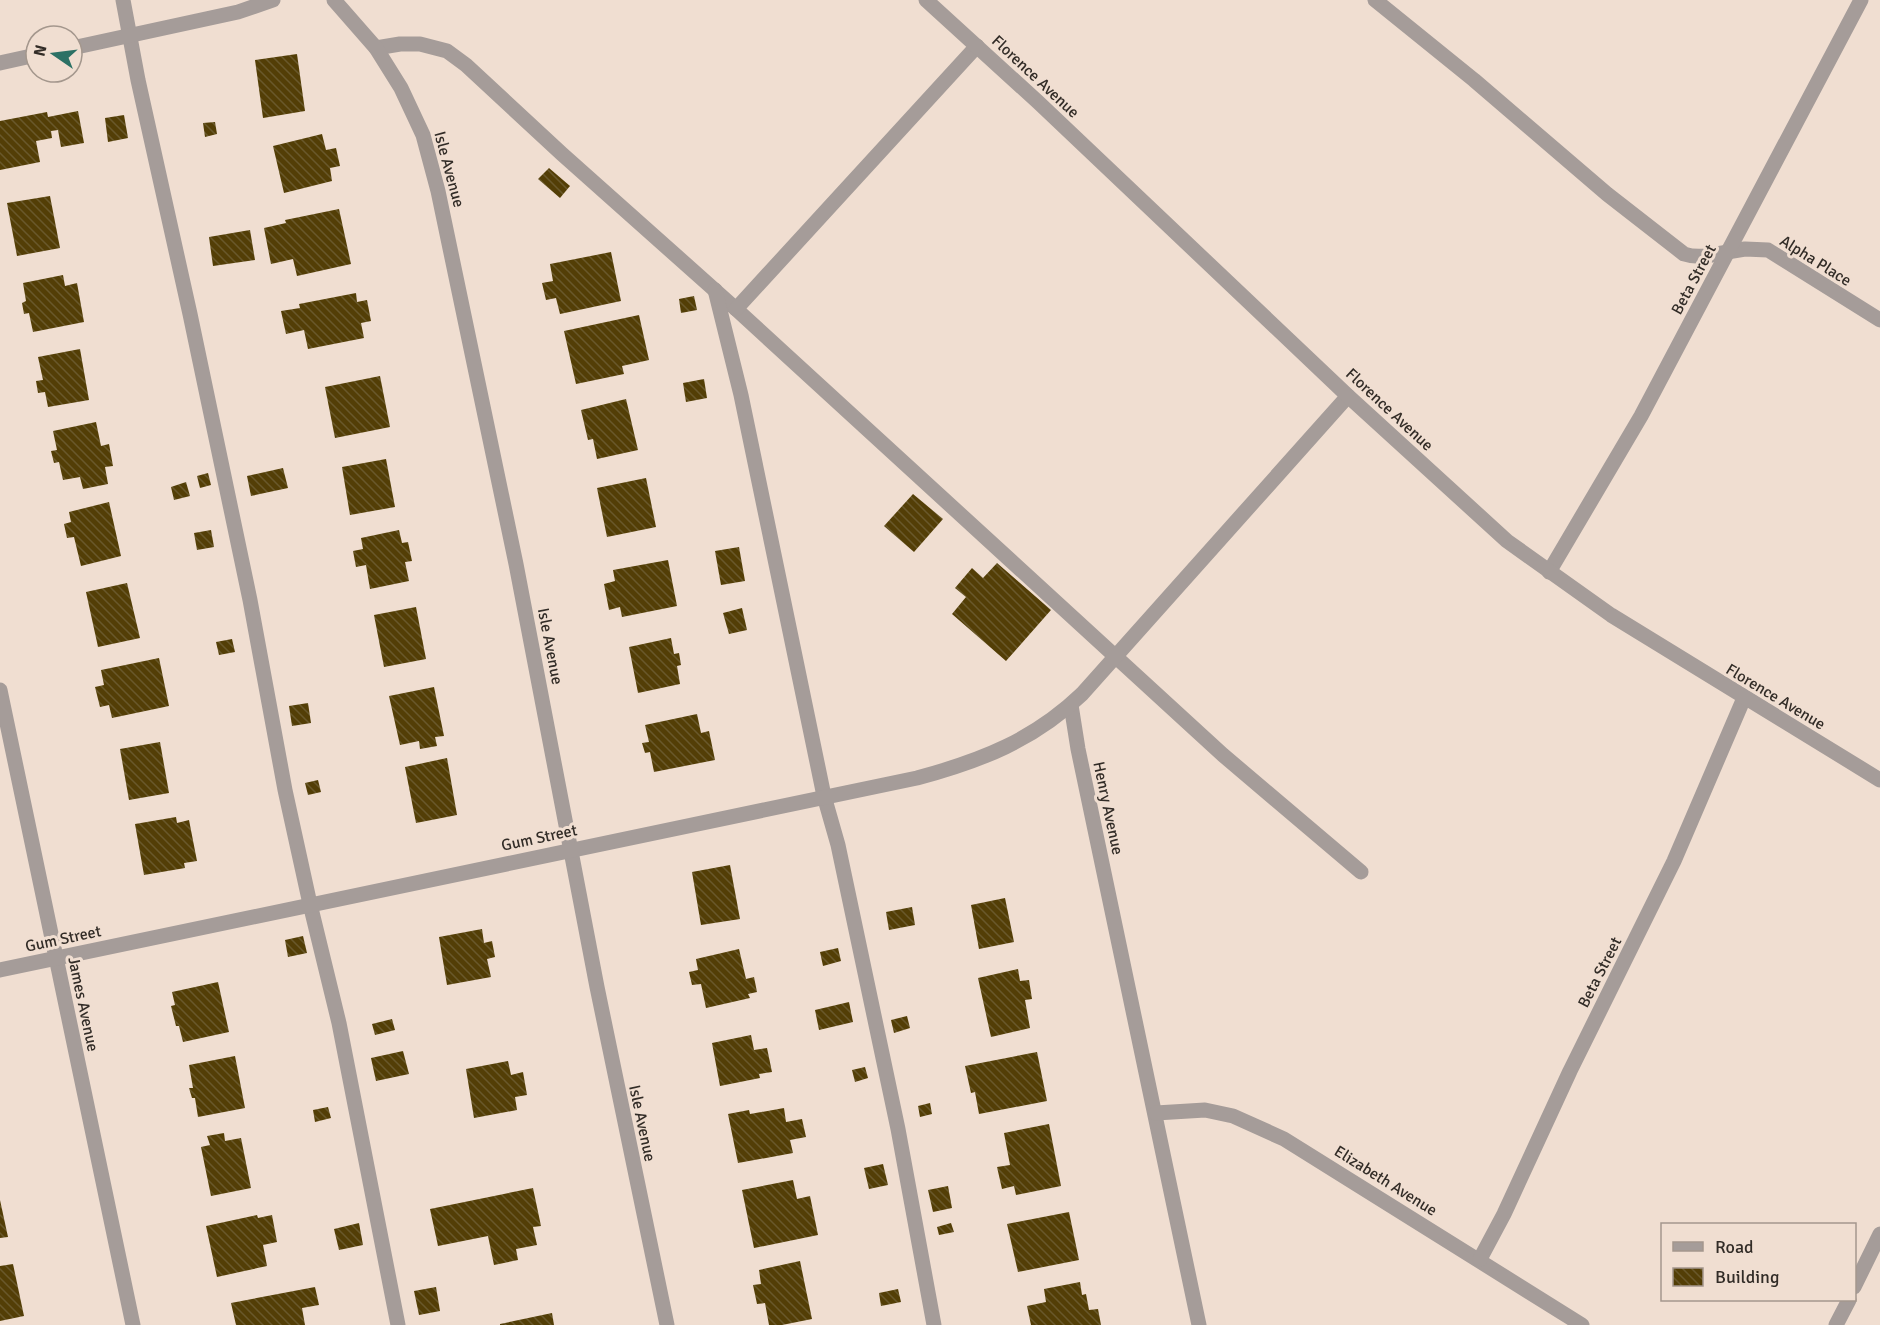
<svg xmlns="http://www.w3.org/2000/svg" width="1880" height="1325" font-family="Signika,sans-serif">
  <defs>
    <pattern id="building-back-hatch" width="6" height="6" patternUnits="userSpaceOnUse" patternTransform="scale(1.5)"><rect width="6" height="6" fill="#533e06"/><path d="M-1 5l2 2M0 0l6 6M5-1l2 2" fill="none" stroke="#69582b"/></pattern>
  </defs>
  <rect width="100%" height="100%" fill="#f0ded1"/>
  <!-- building -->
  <g fill="url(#building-back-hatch)">
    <polygon points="297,54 305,111 263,118 255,60"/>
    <polygon points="78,111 84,143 61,147 58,130 51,131 52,138 36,141 40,162 0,170 0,121 47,112 48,117"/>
    <polygon points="124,115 128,138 108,142 105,118"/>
    <polygon points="215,122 217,134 205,137 203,123"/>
    <polygon points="322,134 326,150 336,148 340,166 330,168 332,181 284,193 273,146"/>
    <polygon points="549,168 570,186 560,198 538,179"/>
    <polygon points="50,196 60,248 17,256 7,203"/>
    <polygon points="339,209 351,264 297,276 293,259 271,264 264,228 286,223 285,220"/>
    <polygon points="250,230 255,260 213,266 209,237"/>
    <polygon points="611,252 621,301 560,314 556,298 546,300 542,283 553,281 550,264"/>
    <polygon points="63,275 65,286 77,283 84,322 33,332 29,313 24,314 22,303 26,301 23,283"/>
    <polygon points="356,293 357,302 367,300 371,321 361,323 364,338 308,349 304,330 286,334 281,311 300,308 299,304"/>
    <polygon points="694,296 697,310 681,313 679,299"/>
    <polygon points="639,315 649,360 622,366 624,374 576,384 564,331"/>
    <polygon points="80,349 89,400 48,407 45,392 38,393 36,381 43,380 38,357"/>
    <polygon points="380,376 390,427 335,438 325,387"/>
    <polygon points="704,379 707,398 686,402 683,383"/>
    <polygon points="626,399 638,450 597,459 593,439 588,440 581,410"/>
    <polygon points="96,422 101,446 109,444 113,466 105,467 108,484 83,489 80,477 63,480 59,462 54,463 51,451 57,450 53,431"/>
    <polygon points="386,459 395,507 350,515 342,467"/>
    <polygon points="283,468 288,488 251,496 247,476"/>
    <polygon points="208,473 211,485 200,488 197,476"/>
    <polygon points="646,478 656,527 607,537 597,488"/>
    <polygon points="186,482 190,496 174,500 171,487"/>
    <polygon points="913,494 943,519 914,552 884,526"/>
    <polygon points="109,502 121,556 81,566 74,537 67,538 64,524 71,522 69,512"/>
    <polygon points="211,530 214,547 197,550 194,533"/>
    <polygon points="399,530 402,543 408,542 412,561 405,562 409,581 370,589 366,565 356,567 353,551 363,549 361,538"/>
    <polygon points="739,547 745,581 721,585 715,551"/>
    <polygon points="668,560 677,606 622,617 620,607 609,610 604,584 615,581 613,570"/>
    <polygon points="997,563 1051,610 1006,661 952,614 966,597 955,588 972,568 983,578"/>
    <polygon points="127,583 140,638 98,647 86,592"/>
    <polygon points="416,607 426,659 384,667 374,615"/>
    <polygon points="742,608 747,630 729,634 723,613"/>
    <polygon points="671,638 674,654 679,653 681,665 677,666 680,684 638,693 629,647"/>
    <polygon points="232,639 235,652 219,655 216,642"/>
    <polygon points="159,658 169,706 112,718 109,705 100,707 95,687 104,685 101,670"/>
    <polygon points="434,687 444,736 435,737 437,746 420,749 419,741 400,745 389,696"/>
    <polygon points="308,703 311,723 292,726 289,706"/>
    <polygon points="697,714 701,733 709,731 715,760 654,772 650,752 645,753 642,743 649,742 645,725"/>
    <polygon points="160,742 169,793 129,800 120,749"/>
    <polygon points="447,758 457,815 416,823 405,767"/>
    <polygon points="318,780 321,792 308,795 305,783"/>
    <polygon points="176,817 177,823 189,820 197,861 184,863 185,868 144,875 135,824"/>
    <polygon points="730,865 740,919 701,925 692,872"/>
    <polygon points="1005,898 1014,942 979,949 971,905"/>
    <polygon points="912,907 915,925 889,930 886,912"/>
    <polygon points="482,929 484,943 492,941 495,957 487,959 491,977 447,985 439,937"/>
    <polygon points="303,936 307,953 288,957 285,940"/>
    <polygon points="838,948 841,961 823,966 820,952"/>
    <polygon points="739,949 746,979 754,977 757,992 748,994 750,998 706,1008 701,984 692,985 689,972 698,970 696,959"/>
    <polygon points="1018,969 1020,981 1029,980 1032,999 1025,1000 1030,1028 991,1037 978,978"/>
    <polygon points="218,982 229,1032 183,1042 179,1026 176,1026 171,1006 175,1005 172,992"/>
    <polygon points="849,1002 853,1022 819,1030 815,1010"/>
    <polygon points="907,1016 910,1028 894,1033 891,1020"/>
    <polygon points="392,1019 395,1030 375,1035 372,1024"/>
    <polygon points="751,1035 754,1050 767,1048 772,1072 759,1074 760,1078 720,1086 712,1043"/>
    <polygon points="403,1051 409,1074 376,1081 371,1058"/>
    <polygon points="1037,1052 1047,1101 979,1114 975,1092 971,1093 965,1066"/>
    <polygon points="235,1056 245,1108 198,1117 195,1098 192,1098 189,1088 193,1088 189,1065"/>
    <polygon points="508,1061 511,1075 523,1072 527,1095 515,1097 517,1110 474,1118 466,1069"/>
    <polygon points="865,1067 868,1078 855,1082 852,1070"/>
    <polygon points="930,1103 932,1114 920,1117 918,1106"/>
    <polygon points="328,1107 331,1118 315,1122 313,1110"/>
    <polygon points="784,1108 786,1122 802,1119 806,1137 790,1140 793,1153 738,1163 728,1114 749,1110 750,1114"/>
    <polygon points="1049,1124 1061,1186 1016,1195 1014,1186 1002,1189 997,1167 1010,1165 1004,1133"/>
    <polygon points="224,1133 225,1141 241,1138 251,1188 211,1196 201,1147 210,1145 207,1136"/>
    <polygon points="883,1164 888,1185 869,1189 864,1168"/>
    <polygon points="793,1180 797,1199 810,1196 818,1235 754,1248 742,1190"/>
    <polygon points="948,1186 952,1208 933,1212 928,1190"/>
    <polygon points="533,1188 541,1226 533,1227 537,1245 516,1249 518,1260 494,1265 488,1236 438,1246 430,1209"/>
    <polygon points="0,1200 8,1237 0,1238"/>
    <polygon points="1069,1212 1079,1260 1018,1272 1007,1224"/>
    <polygon points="257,1215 258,1218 272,1215 277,1242 263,1245 267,1266 217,1277 206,1226"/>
    <polygon points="359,1223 363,1245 339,1250 334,1229"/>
    <polygon points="951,1223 954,1232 939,1235 937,1227"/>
    <polygon points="800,1261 812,1319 782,1325 769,1325 765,1303 757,1304 753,1285 761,1284 759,1270"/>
    <polygon points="13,1264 24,1316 0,1321 0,1266"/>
    <polygon points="1080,1282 1082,1295 1086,1294 1089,1310 1098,1309 1101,1325 1031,1325 1027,1306 1046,1302 1044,1289"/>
    <polygon points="315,1287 319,1305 302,1308 305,1325 236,1325 231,1303"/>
    <polygon points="436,1287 440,1311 419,1315 414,1291"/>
    <polygon points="898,1289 901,1302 881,1306 879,1293"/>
    <polygon points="552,1313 554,1325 500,1325 500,1324"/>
  </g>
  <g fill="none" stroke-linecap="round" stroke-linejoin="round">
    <!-- service -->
    <g stroke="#a59c99" stroke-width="15">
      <polyline points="123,0 138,80 190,314 250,600 285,790 310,904 339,1023 398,1325"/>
      <path d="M 1375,0 L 1474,80 L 1607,194 L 1684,254 C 1699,259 1712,255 1727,252"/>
      <polyline points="376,48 400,44 420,44 447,51 466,65 562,154 736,309 1223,755 1361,872"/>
      <polyline points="715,290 741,395 824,796 838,845 898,1129 934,1325"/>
      <polyline points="736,309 977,46"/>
    </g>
    <!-- minor -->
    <g stroke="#a59c99" stroke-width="15">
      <polyline points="334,0 376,48 401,88 423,135 438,191 516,564 597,987 667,1325"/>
      <polyline points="1727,252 1745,249 1768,250 1880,320"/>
      <polyline points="1549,572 1641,416 1861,0"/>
      <polyline points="0,690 133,1325"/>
      <polyline points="1071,705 1078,749 1199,1325"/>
      <path d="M 0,970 L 917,778 C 981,761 1034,740 1082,694 L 1348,396"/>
      <polyline points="1156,1113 1205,1110 1233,1116 1284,1139 1582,1325"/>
      <polyline points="1480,1259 1504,1214 1570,1071 1674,861 1744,698"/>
      <polyline points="1854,1287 1880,1234"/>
      <polyline points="1836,1325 1849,1300"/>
    </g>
    <!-- tertiary -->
    <g stroke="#a59c99" stroke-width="15">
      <polyline points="926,0 1038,102 1348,396 1507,541 1611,615 1880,780"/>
      <polyline points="72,48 238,12 273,0"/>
      <polyline points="0,63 36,55"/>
    </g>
  </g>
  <g text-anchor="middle" stroke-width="6" stroke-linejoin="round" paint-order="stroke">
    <!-- street labels -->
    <g font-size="16" fill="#322c27" stroke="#f0ded1">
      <text transform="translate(1036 76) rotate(43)" y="6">Florence Avenue</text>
      <text transform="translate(450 169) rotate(75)" y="6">Isle Avenue</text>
      <text transform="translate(1816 260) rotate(32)" y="6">Alpha Place</text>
      <text transform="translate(1693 279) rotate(-62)" y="6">Beta Street</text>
      <text transform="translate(1390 409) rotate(43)" y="6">Florence Avenue</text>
      <text transform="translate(551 646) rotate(79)" y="6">Isle Avenue</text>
      <text transform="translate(1776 696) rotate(31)" y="6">Florence Avenue</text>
      <text transform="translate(1109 808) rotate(78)" y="6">Henry Avenue</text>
      <text transform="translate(539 837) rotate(-12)" y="6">Gum Street</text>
      <text transform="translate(63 938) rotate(-12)" y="6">Gum Street</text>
      <text transform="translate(1599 972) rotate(-63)" y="6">Beta Street</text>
      <text transform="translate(84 1004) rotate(78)" y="6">James Avenue</text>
      <text transform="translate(643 1123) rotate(78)" y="6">Isle Avenue</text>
      <text transform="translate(1386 1180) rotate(32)" y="6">Elizabeth Avenue</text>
    </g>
  </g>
  <!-- legend -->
  <rect x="1661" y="1223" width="195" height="78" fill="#f0ded1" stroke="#a4978d" stroke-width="1.5"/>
  <rect x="1673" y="1242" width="30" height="9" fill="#a59c99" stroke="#a4978d" stroke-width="1.5"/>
  <text x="1715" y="1253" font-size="18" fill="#322c27">Road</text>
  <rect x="1673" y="1268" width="30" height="18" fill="url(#building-back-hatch)" stroke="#a4978d" stroke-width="1.5"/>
  <text x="1715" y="1283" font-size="18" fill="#322c27">Building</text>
  <!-- north arrow -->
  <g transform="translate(54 54) rotate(284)"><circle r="28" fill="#f0ded1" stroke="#a4978d" stroke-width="1.5"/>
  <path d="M0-4.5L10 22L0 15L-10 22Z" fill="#2c7165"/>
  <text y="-9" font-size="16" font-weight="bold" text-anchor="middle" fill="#322c27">N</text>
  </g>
</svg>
